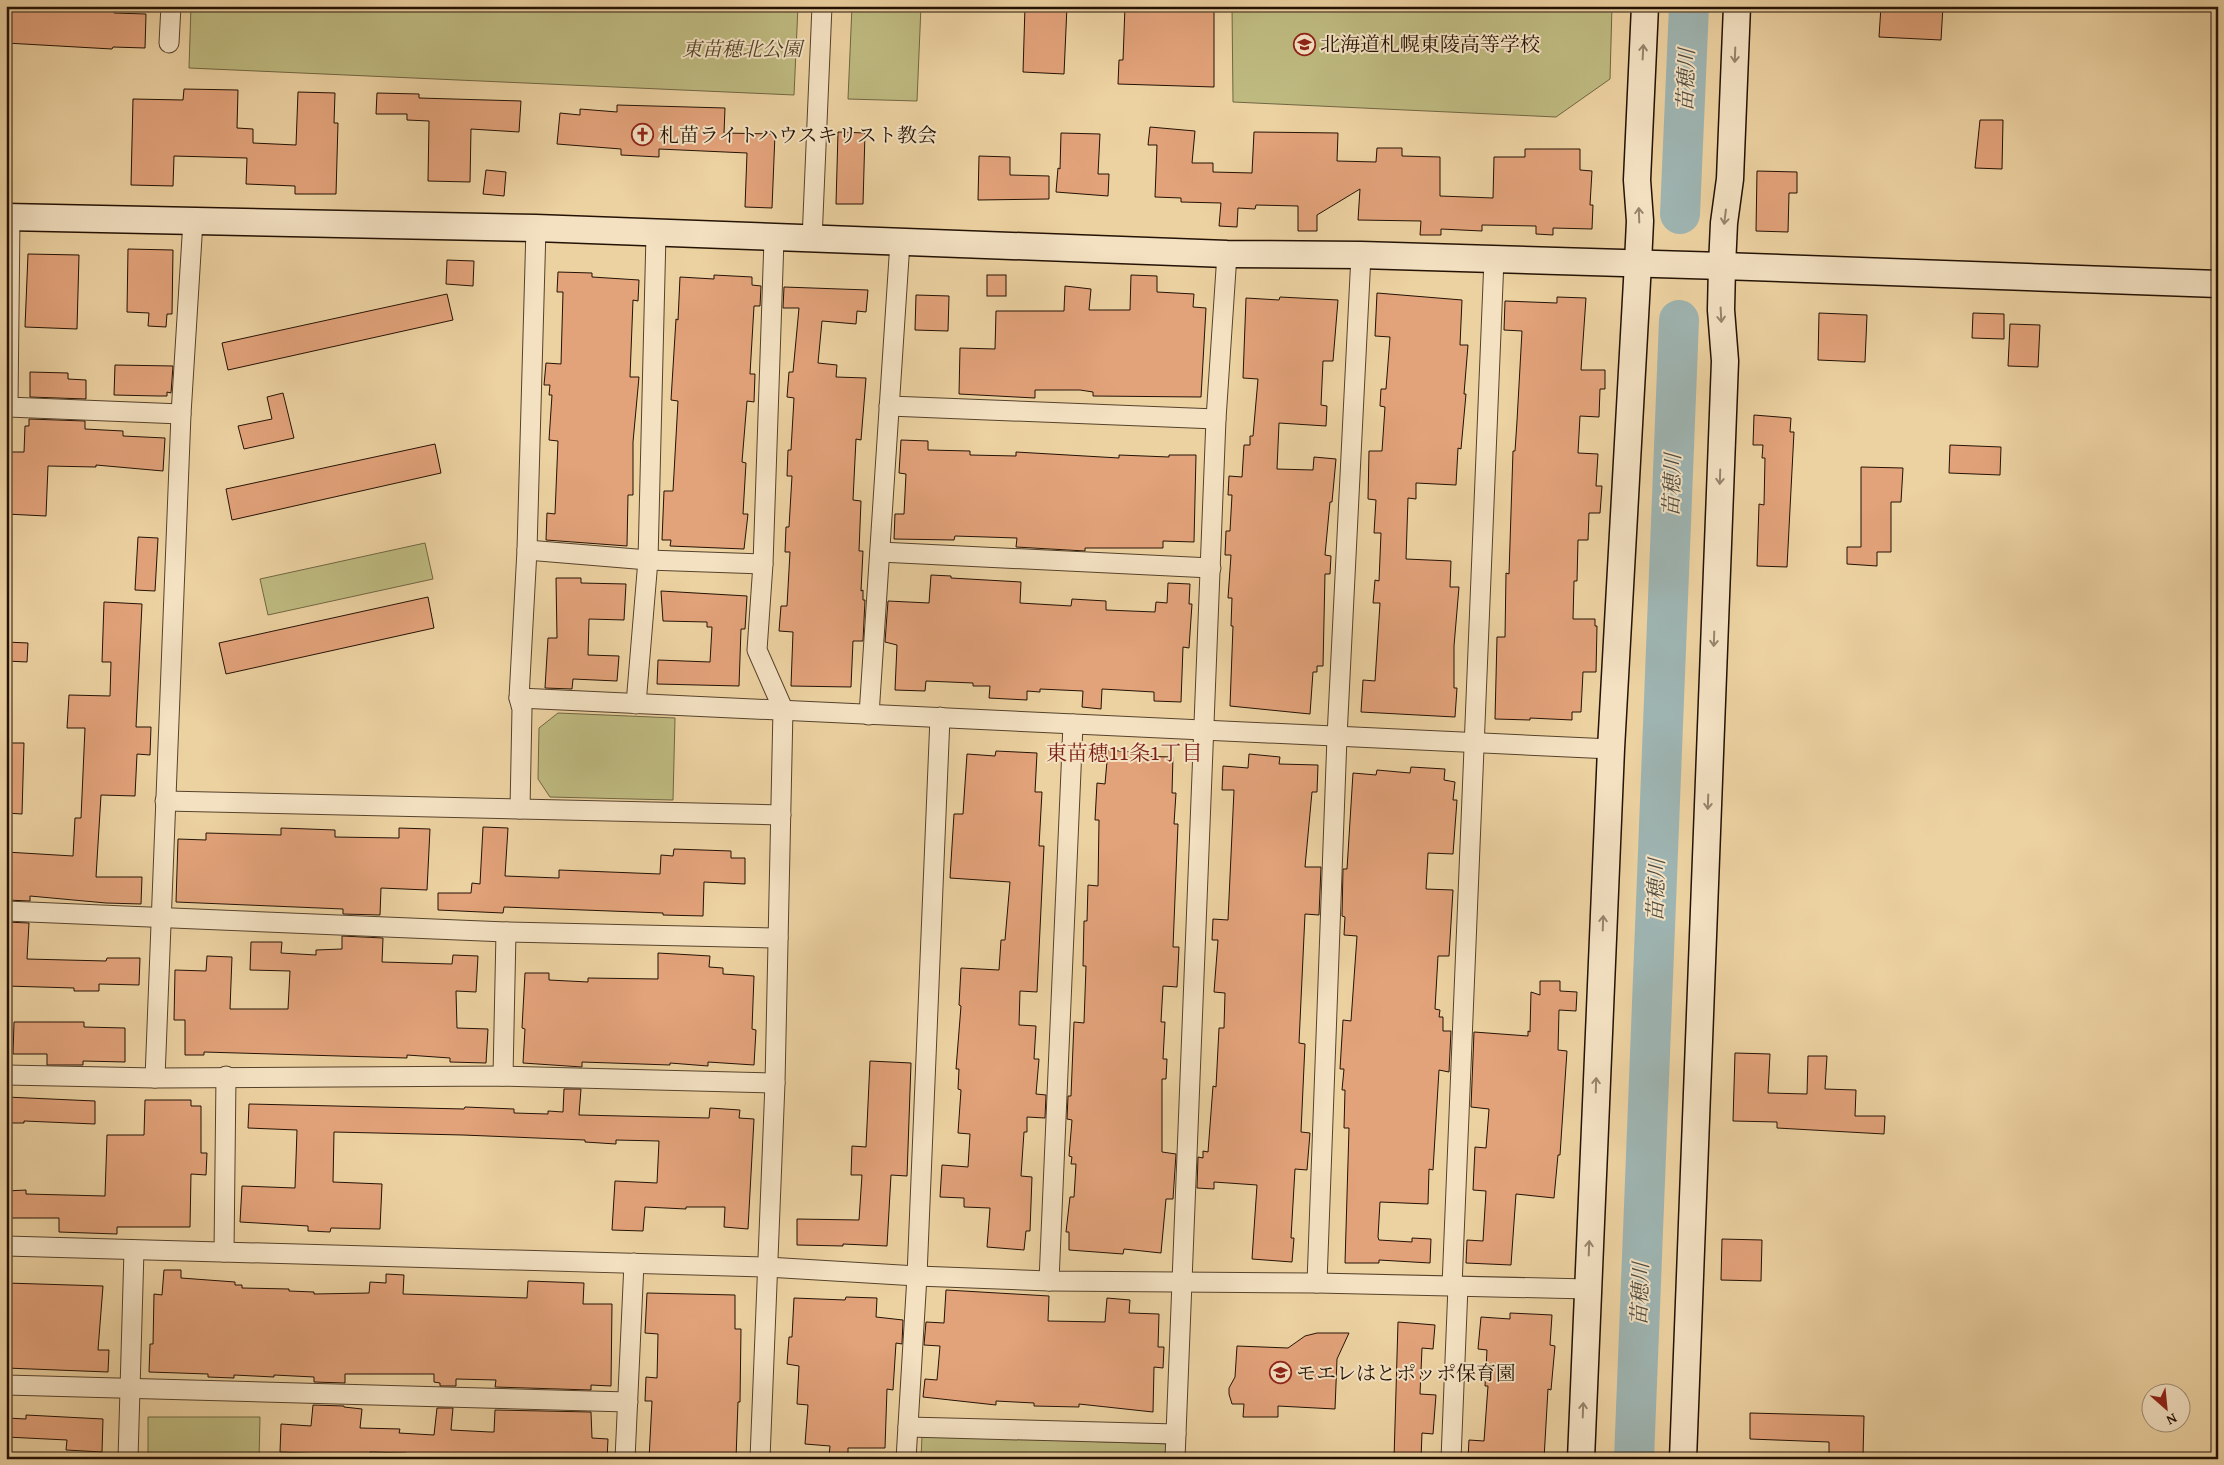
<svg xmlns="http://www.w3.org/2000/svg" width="2224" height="1465" font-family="'Gentium Book Plus','Noto Serif JP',serif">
  <rect width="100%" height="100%" fill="#ecd1a1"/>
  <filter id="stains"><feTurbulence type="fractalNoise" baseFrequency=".004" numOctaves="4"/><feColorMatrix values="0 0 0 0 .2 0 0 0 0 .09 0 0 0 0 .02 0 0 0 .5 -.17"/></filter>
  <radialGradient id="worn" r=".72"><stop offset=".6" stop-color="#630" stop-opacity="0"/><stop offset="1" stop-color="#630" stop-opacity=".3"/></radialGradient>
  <!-- green -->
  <g fill="#beba80" stroke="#716642">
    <polygon points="191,6 798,6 794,95 189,68"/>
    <polygon points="852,6 921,6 917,101 848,99"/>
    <polygon points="1232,6 1612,6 1610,79 1556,117 1233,102"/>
    <polygon points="425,543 433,579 268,615 260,579"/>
    <polygon points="558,713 675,718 673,800 550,797 538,779 539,728"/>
    <polygon points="148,1417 260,1417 259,1459 148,1459"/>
    <polygon points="922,1436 1170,1444 1170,1459 921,1459"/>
  </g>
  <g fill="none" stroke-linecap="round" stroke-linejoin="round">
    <!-- river -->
    <g stroke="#9eb4b1" stroke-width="40">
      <polyline points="1680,214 1689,6"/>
      <polyline points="1634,1459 1679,320"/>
    </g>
  </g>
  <!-- building -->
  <g fill="#e2a27a" stroke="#241204">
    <polygon points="6,6 87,7 114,8 114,13 146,14 145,48 113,47 112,49 6,43"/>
    <polygon points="1025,6 1067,6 1064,74 1023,72"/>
    <polygon points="1125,6 1214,6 1214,87 1118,84 1119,60 1123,60"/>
    <polygon points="1881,6 1943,6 1941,40 1879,37"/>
    <polygon points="184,89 238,90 237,128 253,129 253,143 296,145 298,92 335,93 334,123 338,123 336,194 295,194 295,186 246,184 247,158 174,156 173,186 131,185 133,99 183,100"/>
    <polygon points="377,93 419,94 419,98 521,101 519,132 471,129 470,182 428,181 429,121 407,120 407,114 376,114"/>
    <polygon points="617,105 725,108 724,133 775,134 772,208 745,207 747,153 659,149 659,157 621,155 621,149 557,144 560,113 580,115 580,109 617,112"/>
    <polygon points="1980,120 2003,120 2002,169 1975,168"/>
    <polygon points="1150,127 1195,131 1192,163 1213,163 1213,172 1252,173 1254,132 1338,133 1337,161 1376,162 1377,148 1402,148 1402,156 1440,157 1440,196 1493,198 1494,157 1525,157 1525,149 1580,149 1580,170 1592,171 1590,205 1593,205 1592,229 1553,228 1553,235 1536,234 1536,226 1482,225 1482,231 1441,229 1441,235 1420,235 1421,221 1358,220 1360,189 1317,215 1317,231 1298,231 1298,206 1256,205 1255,209 1238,208 1237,227 1219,226 1221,203 1181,202 1181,198 1155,197 1157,145 1148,145"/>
    <polygon points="838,132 865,133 863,204 836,204"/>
    <polygon points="1061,133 1100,134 1098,174 1109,174 1108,196 1056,192 1058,168 1060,169"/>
    <polygon points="979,156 1010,157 1010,175 1049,176 1049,199 978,200"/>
    <polygon points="486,170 506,172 504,196 483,194"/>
    <polygon points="1757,171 1797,172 1797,193 1789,193 1788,232 1756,231"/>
    <polygon points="128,249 173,250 172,314 167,314 166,327 148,326 149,313 127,312"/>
    <polygon points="28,254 79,255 77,329 25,327"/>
    <polygon points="447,260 474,261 473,286 446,284"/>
    <polygon points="558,272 592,273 592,277 639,280 638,301 633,300 630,377 639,377 633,442 633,495 628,495 627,546 546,540 547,513 555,514 558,441 549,440 552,395 549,395 550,385 544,385 546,363 561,364 563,292 557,292"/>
    <polygon points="714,275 752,277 752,285 761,286 760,306 754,306 750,374 755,374 754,402 747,401 742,462 746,463 743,514 748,514 744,549 670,546 671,540 662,540 664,491 673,491 678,401 671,400 676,319 678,320 680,277 714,279"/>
    <rect x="987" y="275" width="19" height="21"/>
    <polygon points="1131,275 1157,276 1157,292 1194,294 1193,307 1206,308 1201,397 1093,396 1093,392 1080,390 1035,390 1035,398 959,394 960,348 995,349 996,311 1064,311 1065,286 1091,289 1089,310 1130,310"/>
    <polygon points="784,287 868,290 866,312 857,311 856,324 822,321 818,363 837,365 836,377 866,378 861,440 856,439 853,500 861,501 859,551 863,551 861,591 863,590 863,600 865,600 863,641 853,641 851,687 791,686 793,632 779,631 781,606 787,606 790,552 785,552 786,527 789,527 792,476 787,476 788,450 791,450 794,398 787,397 789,372 793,372 799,308 783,308"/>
    <polygon points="1377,293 1462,300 1460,345 1468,345 1464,394 1466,394 1461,449 1458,448 1456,485 1416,483 1416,499 1408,498 1406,559 1451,561 1450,587 1459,587 1454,646 1454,688 1457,688 1455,717 1361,712 1363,680 1375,681 1380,603 1373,603 1375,580 1379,581 1381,533 1374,533 1376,500 1368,499 1369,451 1382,451 1385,407 1380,406 1381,389 1386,389 1390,337 1375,336"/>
    <polygon points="447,294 453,320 228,370 222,343"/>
    <polygon points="916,295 949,296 948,331 915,330"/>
    <polygon points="1280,297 1338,300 1333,361 1323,361 1321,405 1327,406 1326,426 1279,423 1277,469 1313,470 1314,457 1336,459 1332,502 1330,502 1325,555 1331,556 1330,574 1325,574 1323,666 1317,666 1317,672 1313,672 1310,714 1230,706 1233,626 1231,626 1232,598 1228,598 1231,555 1225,555 1226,531 1230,531 1232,495 1228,495 1229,476 1242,477 1244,445 1250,445 1250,436 1253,436 1258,379 1243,378 1246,298 1279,300"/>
    <polygon points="1557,297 1586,298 1581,370 1605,370 1605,389 1600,389 1599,417 1580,416 1578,453 1598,454 1596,486 1602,486 1600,513 1589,513 1588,540 1578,540 1577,581 1574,581 1573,619 1595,619 1595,626 1597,626 1596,672 1583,672 1581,712 1572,712 1572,720 1530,718 1530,720 1495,719 1497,637 1505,637 1506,573 1509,574 1513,451 1515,451 1517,421 1522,331 1504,330 1505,301 1557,303"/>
    <polygon points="1819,313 1867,315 1865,362 1818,360"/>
    <polygon points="1973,313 2004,314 2004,339 1972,338"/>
    <polygon points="2010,324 2040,325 2038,367 2008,366"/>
    <polygon points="115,365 173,366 171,393 167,392 167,396 158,396 114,395"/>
    <polygon points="30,372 68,373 68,379 86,380 86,399 30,397"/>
    <polygon points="283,393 294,438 244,449 238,426 272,419 267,397"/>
    <polygon points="1754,415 1791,418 1790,432 1794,432 1787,567 1757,566 1759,504 1764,505 1765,458 1762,458 1763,445 1753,445"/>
    <polygon points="29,419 85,421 85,429 123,431 123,436 165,438 163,471 96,465 96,467 48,466 46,516 6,514 9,452 24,452 25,426 29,426"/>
    <polygon points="901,440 928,441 928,450 970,451 970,455 1016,456 1016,452 1119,458 1119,455 1169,457 1169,455 1196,455 1194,542 1163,541 1163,548 1085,548 1085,551 1016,547 1017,538 955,536 954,540 894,539 895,514 904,514 906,474 899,473"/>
    <polygon points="435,444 441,473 232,520 226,489"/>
    <polygon points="1950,445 2001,447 2000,475 1949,473"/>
    <polygon points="1861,467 1903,468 1901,502 1891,502 1891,552 1877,552 1877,566 1847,564 1847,547 1861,547"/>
    <polygon points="138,537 158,538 155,591 135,590"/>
    <polygon points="931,575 951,576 951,578 1021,582 1020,603 1071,606 1072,599 1106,601 1106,610 1155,612 1156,602 1167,603 1168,583 1190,584 1189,604 1192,604 1189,648 1183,647 1181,702 1154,701 1154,692 1102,689 1101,709 1082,707 1083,691 1040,689 1040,692 1027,691 1027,700 989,698 990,686 973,686 973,683 926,681 925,691 895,690 897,645 885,642 888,601 929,603"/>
    <polygon points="556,578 581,578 581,583 626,584 624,620 589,619 588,655 619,656 617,681 573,679 572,689 545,688 548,638 557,638"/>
    <polygon points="661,591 747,596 745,629 741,629 739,686 657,684 658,660 710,662 712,627 707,627 707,622 663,621"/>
    <polygon points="428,597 434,628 226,674 219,643"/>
    <polygon points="104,602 142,604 136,727 151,727 150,755 137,754 135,796 101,795 96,877 142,877 141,904 106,903 30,896 30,901 6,900 6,852 73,856 75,818 81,818 85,728 67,728 69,695 110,696 111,662 102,662"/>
    <polygon points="6,642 28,643 27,662 6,661"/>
    <polygon points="6,743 24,743 22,814 6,813"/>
    <polygon points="1108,750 1131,752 1130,756 1173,757 1172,793 1176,793 1174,824 1178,824 1173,947 1179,947 1177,987 1163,986 1161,1022 1165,1022 1163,1059 1167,1059 1166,1079 1162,1079 1162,1152 1176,1154 1173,1199 1166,1199 1161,1253 1124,1249 1123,1254 1069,1250 1069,1232 1066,1232 1070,1197 1074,1197 1076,1164 1071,1164 1072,1157 1069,1156 1072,1120 1067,1119 1068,1096 1071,1096 1074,1022 1084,1023 1086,966 1083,966 1084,921 1087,921 1088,885 1098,886 1099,820 1095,820 1097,783 1105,784"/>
    <polygon points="996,751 1037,753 1035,792 1042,792 1039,846 1044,846 1037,992 1020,991 1019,1025 1036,1026 1034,1059 1039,1059 1036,1094 1046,1095 1045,1118 1027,1117 1027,1132 1024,1132 1021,1176 1032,1177 1030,1231 1026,1231 1024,1250 987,1247 990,1208 964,1207 964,1198 940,1197 942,1165 968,1167 970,1134 958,1133 961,1090 958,1089 959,1069 956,1069 961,1006 959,1005 961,968 999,970 1001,940 1005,940 1010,882 950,878 954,814 963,814 967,754 995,756"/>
    <polygon points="1249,754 1280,757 1279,764 1318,765 1317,792 1312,792 1305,867 1321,867 1319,915 1305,914 1299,1043 1305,1044 1301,1132 1310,1133 1307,1170 1295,1169 1291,1238 1294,1238 1292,1262 1252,1259 1257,1185 1214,1182 1214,1189 1197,1188 1198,1157 1203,1158 1203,1151 1208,1152 1213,1086 1216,1087 1219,1028 1224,1028 1225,993 1214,992 1218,940 1212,940 1213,919 1228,920 1234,790 1222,790 1223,766 1248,768"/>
    <polygon points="1411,767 1445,769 1444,780 1455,782 1453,800 1457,800 1453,854 1428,853 1426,889 1453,890 1449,956 1438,956 1435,1009 1440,1010 1439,1017 1443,1017 1443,1031 1451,1031 1449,1072 1439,1070 1433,1170 1429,1169 1428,1204 1380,1202 1378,1237 1379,1240 1412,1242 1412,1238 1431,1239 1430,1263 1379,1260 1379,1263 1345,1263 1349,1128 1344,1128 1345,1090 1342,1090 1344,1069 1340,1069 1343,1020 1351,1021 1357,936 1344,935 1345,917 1342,916 1343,869 1347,869 1353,773 1376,775 1377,770 1410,773"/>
    <polygon points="483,827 508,828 505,876 559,878 559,870 660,874 661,855 673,856 674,849 731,851 731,858 745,858 745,884 704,882 703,916 663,915 663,913 504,907 503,913 438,910 438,893 471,893 472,883 480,884"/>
    <polygon points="281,828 335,830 335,837 399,838 399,828 430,829 427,890 381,888 380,915 343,914 343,909 176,902 178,839 206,840 206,833 281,835"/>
    <polygon points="6,922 29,923 27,959 106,961 107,958 140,958 139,985 99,984 99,991 74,991 74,988 6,986"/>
    <polygon points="342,936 383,938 382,962 452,964 453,955 478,956 476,992 456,991 457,1028 488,1029 486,1063 450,1062 450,1058 407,1055 407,1058 204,1052 204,1055 185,1055 185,1020 174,1020 175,970 206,971 207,956 232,957 230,1009 288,1009 290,971 250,970 251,942 282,942 281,953 316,955 316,950 342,949"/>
    <polygon points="658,953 710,956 709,967 723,968 723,974 754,976 752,1029 756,1030 754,1065 708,1062 708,1066 670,1063 670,1065 582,1062 582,1067 523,1063 525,1029 522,1028 525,973 549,973 549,980 588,982 588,978 658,979"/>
    <polygon points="1540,981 1560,981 1560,991 1577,992 1576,1011 1559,1010 1558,1050 1567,1051 1560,1155 1558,1155 1554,1198 1516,1194 1511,1265 1466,1263 1467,1240 1483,1241 1486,1191 1473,1190 1475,1147 1486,1148 1489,1109 1471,1107 1474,1032 1528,1036 1528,1031 1530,1032 1531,992 1540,995"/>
    <polygon points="14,1022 84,1022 84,1027 125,1028 125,1062 83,1061 83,1065 47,1065 47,1054 13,1054"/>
    <polygon points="1735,1053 1770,1054 1768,1093 1807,1094 1808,1056 1827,1056 1825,1089 1856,1090 1855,1116 1885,1116 1884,1134 1777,1128 1777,1122 1733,1121"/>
    <polygon points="870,1061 911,1063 907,1176 891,1175 887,1246 843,1244 843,1246 797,1245 797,1219 859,1220 862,1175 851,1175 852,1146 866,1147"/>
    <polygon points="564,1089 581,1089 579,1115 709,1118 710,1108 740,1110 739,1118 754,1119 748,1229 724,1227 725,1207 686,1207 686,1209 645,1207 643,1231 612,1230 615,1181 657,1183 659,1141 616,1140 616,1144 585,1142 585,1140 463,1135 334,1132 333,1182 382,1184 380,1229 331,1228 330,1232 308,1231 308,1226 240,1222 242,1186 295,1188 297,1130 248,1128 249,1104 464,1109 465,1107 514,1109 514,1113 548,1114 548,1111 563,1112"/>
    <polygon points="6,1097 95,1101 95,1124 24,1121 24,1123 6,1123"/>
    <polygon points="145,1100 191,1100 191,1106 201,1106 201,1153 207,1153 206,1175 191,1174 190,1227 117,1227 117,1234 59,1232 59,1218 6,1218 6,1191 26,1190 26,1194 105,1196 107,1135 144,1135"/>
    <polygon points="1722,1239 1762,1240 1761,1281 1721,1280"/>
    <polygon points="164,1270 181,1270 181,1278 235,1282 235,1285 242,1285 242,1288 289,1289 289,1291 314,1292 314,1294 369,1293 370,1282 386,1283 386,1274 404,1275 403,1294 527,1298 528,1281 584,1283 583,1304 612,1304 611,1386 591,1385 591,1390 495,1387 496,1380 456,1379 456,1386 440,1386 440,1383 434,1382 434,1374 345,1374 345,1383 314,1382 314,1377 274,1375 274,1377 234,1375 234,1378 208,1377 208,1374 149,1372 150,1344 153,1344 154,1294 162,1295"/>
    <polygon points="6,1283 103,1286 98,1350 109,1350 108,1372 6,1368"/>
    <polygon points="946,1290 1049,1296 1048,1321 1105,1322 1107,1298 1130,1300 1129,1313 1159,1314 1158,1347 1164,1347 1163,1368 1154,1367 1153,1412 1079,1404 1079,1407 1034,1406 1034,1403 996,1401 996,1405 923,1397 925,1379 937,1380 940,1346 924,1345 926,1322 944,1323"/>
    <polygon points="647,1293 735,1295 735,1329 741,1329 740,1402 738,1402 736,1459 649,1459 652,1401 645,1401 646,1377 657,1378 658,1334 645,1333"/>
    <polygon points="846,1297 877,1298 876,1317 903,1320 902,1344 896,1343 893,1390 887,1389 885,1448 848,1448 848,1458 829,1457 830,1446 805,1444 808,1405 797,1404 799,1366 787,1364 789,1337 792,1337 794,1298 845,1300"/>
    <polygon points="1510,1313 1552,1315 1550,1345 1555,1346 1551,1390 1548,1389 1544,1459 1468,1459 1469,1440 1484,1441 1488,1386 1485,1386 1487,1350 1478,1349 1481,1317 1510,1319"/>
    <polygon points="1398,1322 1435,1325 1433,1349 1422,1348 1420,1394 1436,1395 1433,1434 1422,1433 1421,1459 1394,1459"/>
    <polygon points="1317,1333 1349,1333 1337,1359 1335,1409 1278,1406 1278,1417 1243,1417 1244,1404 1232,1404 1229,1394 1229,1388 1235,1377 1237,1346 1288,1348 1305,1336"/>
    <polygon points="313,1405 344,1406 344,1407 362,1409 360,1428 400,1429 399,1433 434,1435 437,1408 453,1408 451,1430 490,1432 494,1432 495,1410 591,1412 592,1438 608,1439 607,1459 405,1459 406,1453 370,1452 370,1456 280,1452 281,1424 311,1426"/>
    <polygon points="1750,1413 1864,1416 1863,1456 1829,1456 1829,1442 1750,1439"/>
    <polygon points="26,1415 103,1419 102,1452 66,1450 67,1440 6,1437 6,1418 26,1419"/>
  </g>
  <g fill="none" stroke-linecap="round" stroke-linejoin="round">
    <defs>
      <g id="street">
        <polyline points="169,43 171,6"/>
        <polyline points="10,217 8,407 181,414"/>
        <polyline points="812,240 822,6"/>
        <polyline points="889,406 1216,419"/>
        <polyline points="527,550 648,560 763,564"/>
        <polyline points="880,552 1211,568"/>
        <polyline points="519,698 1611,749"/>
        <polyline points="636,704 648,560 656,234"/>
        <polyline points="869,715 900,242"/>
        <polyline points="165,801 781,815"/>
        <polyline points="520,809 522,709 519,698 527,550 536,228"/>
        <polyline points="6,911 506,932 778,938"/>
        <polyline points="6,1075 155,1078 503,1076 775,1083"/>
        <polyline points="503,1076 506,932"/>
        <polyline points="155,1078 181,414 193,221"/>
        <polyline points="6,1246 767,1267 917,1276 1049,1281 1317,1283 1588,1289"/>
        <polyline points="224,1252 226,1076"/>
        <polyline points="1049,1281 1073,724"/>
        <polyline points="1317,1283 1337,737 1361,255"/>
        <polyline points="1452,1286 1494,259"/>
        <polyline points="6,1385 628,1402"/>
        <polyline points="908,1427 1176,1434"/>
        <polyline points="128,1459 134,1250"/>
        <polyline points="625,1459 634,1263"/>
        <polyline points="760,1459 775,1083 783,709 757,650 763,564 774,239"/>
        <polyline points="906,1459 917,1276 940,717"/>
        <polyline points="1175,1459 1216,419 1227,254"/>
        <polyline points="1451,1459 1458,1286"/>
      </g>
      <g id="secondary">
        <polyline points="6,217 536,228 1227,254 1361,255 1722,266 2218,284"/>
        <polyline points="1581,1459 1611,749 1638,263 1640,221 1637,180 1645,6"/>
        <polyline points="1683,1459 1725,361 1721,310 1722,266 1724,223 1730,179 1737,6"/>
      </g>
    </defs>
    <!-- street casing -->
    <use href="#street" stroke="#56422b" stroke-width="21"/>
    <!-- secondary casing -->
    <use href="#secondary" stroke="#241204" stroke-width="29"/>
    <!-- street -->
    <use href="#street" stroke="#f3e1c2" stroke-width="19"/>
    <!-- secondary -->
    <use href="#secondary" stroke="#f3e1c2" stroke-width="26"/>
  </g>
  <!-- one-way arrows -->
  <defs><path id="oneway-shaft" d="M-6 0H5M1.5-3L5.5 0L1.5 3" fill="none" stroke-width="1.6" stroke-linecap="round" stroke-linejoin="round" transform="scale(1.25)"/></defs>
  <g stroke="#96846c">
    <use href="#oneway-shaft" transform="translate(1643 52) rotate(-87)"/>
    <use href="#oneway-shaft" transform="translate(1735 55) rotate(92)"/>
    <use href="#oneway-shaft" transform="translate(1639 215) rotate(-92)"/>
    <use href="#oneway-shaft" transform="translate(1725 217) rotate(97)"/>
    <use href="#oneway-shaft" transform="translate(1721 315) rotate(87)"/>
    <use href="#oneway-shaft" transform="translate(1720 477) rotate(92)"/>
    <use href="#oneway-shaft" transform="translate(1714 639) rotate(92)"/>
    <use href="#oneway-shaft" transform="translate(1708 802) rotate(92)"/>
    <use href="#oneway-shaft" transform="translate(1603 923) rotate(-88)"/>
    <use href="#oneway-shaft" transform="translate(1596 1085) rotate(-88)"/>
    <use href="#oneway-shaft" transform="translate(1589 1248) rotate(-88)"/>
    <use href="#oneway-shaft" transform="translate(1583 1410) rotate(-88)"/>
  </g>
  <!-- icons -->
  <defs>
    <symbol id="school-ring" viewBox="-11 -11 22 22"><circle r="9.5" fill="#f3e1c2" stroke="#8f2418" stroke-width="1.5"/><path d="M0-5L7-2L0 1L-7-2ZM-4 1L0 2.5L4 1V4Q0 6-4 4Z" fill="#8f2418"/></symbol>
    <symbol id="church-ring" viewBox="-11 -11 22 22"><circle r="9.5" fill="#f3e1c2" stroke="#8f2418" stroke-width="1.5"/><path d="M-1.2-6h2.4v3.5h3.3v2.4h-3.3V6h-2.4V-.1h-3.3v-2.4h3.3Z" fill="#8f2418"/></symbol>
  </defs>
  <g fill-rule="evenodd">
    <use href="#school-ring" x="1292" y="32" width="25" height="25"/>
    <use href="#church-ring" x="630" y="122" width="25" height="25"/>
    <use href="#school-ring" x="1268" y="1360" width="25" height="25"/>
  </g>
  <g text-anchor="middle" stroke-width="4" stroke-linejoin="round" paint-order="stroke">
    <!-- poi labels -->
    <g font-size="20" fill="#241204" stroke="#f3e1c2" text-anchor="start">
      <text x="1320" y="51">北海道札幌東陵高等学校</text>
      <text x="659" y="142">札苗ライトハウスキリスト教会</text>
      <text x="1296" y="1380">モエレはとポッポ保育園</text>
    </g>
    <!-- park labels -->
    <g font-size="20" font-style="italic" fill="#524429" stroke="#f3e1c2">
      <text x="742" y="56">東苗穂北公園</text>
    </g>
    <!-- water labels -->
    <g font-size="21" font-style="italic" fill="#4f4b41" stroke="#f3e1c2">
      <text transform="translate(1686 80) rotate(-88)" y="7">苗穂川</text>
      <text transform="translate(1672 485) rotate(-88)" y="7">苗穂川</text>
      <text transform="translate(1656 890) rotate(-88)" y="7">苗穂川</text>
      <text transform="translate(1640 1294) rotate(-88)" y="7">苗穂川</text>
    </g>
    <!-- neighbourhood labels -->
    <g font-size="21" fill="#7a1f14" stroke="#f3e1c2">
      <text x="1124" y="760">東苗穂11条1丁目</text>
    </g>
  </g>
  <!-- margin -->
  <rect width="2224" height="1465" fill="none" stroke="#ecd1a1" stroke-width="25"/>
  <rect x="8" y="8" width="2209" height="1450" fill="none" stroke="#241204" stroke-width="2.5"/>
  <rect x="12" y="12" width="2199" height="1440" fill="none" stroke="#241204"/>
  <!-- north arrow -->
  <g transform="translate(2166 1408) rotate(153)"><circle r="24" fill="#f3e1c2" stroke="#a08e76"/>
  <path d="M0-4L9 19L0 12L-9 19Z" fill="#8f2418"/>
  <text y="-8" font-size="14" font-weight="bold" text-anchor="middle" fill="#241204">N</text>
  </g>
  <rect width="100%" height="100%" filter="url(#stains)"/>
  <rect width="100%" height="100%" fill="url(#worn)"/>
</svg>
